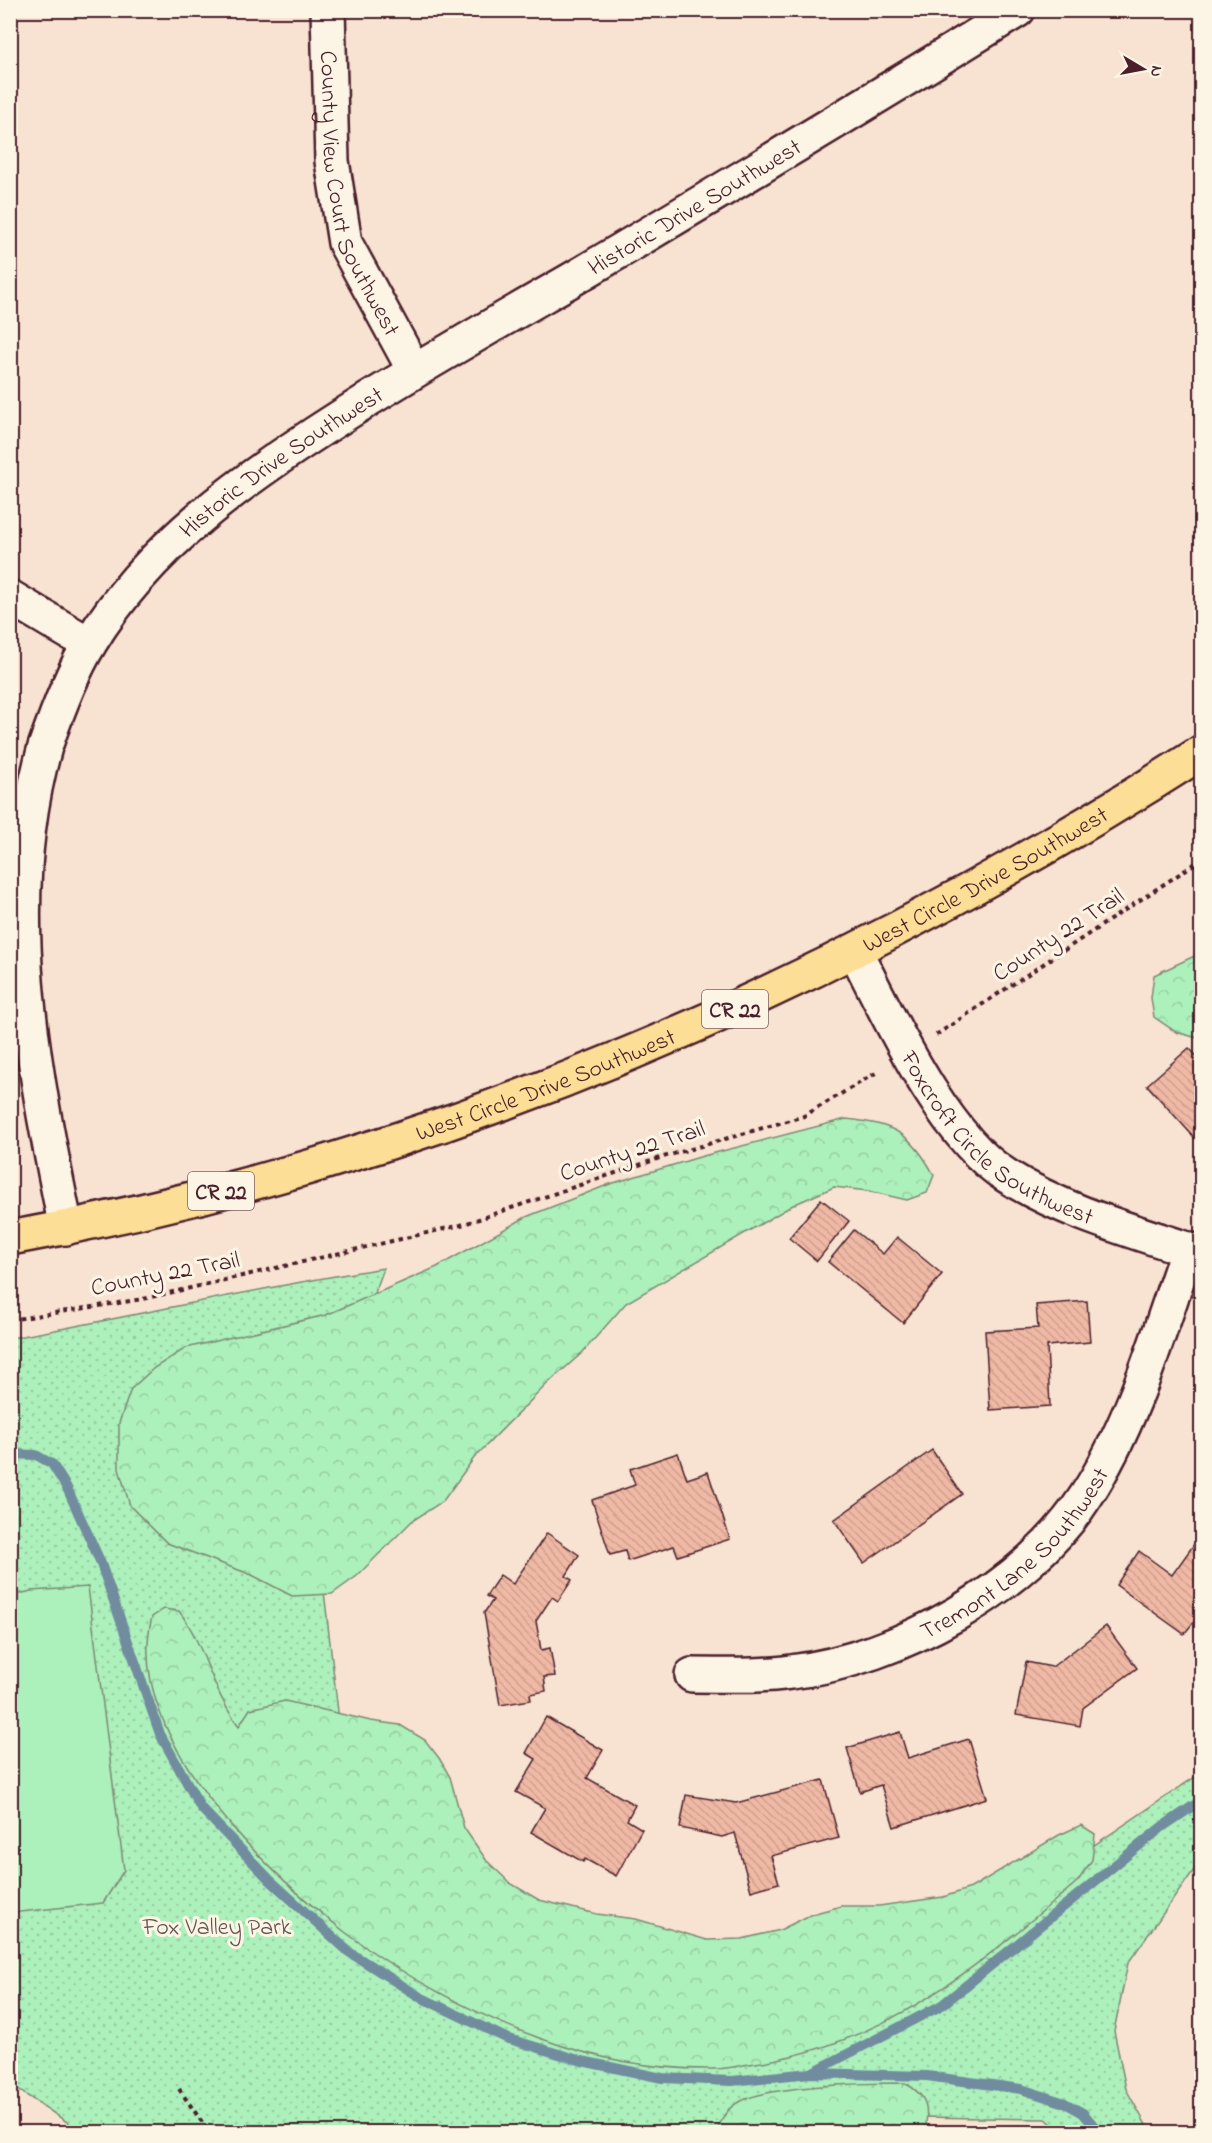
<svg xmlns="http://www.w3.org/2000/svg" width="1212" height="2143" font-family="'Indie Flower',sans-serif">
  <defs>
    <pattern id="green-dots" width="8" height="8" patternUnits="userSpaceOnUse" patternTransform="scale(1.5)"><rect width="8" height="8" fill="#acf0bb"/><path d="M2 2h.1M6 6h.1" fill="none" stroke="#96cda1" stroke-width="1.8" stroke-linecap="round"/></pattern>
    <pattern id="forest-crowns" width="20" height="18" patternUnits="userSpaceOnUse" patternTransform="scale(1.5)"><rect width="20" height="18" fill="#acf0bb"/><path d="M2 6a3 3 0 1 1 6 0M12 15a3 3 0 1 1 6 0" fill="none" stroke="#96cda1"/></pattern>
    <pattern id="building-back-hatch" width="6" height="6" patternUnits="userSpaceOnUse" patternTransform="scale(1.5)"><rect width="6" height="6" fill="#f0b9a5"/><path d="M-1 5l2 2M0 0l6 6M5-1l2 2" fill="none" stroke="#cf9f8e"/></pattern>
  </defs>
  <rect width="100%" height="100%" fill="#f8e3d2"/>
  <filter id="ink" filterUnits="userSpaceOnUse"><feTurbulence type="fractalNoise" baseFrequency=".0167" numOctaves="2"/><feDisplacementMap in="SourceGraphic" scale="12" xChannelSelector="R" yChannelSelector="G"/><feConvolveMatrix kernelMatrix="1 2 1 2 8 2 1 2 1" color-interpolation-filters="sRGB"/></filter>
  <g filter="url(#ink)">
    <!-- green -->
    <path fill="url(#green-dots)" stroke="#7b8873" stroke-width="1.5" d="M 384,1268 L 310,1471 L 344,1763 L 511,1915 L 767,1982 L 964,1933 L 1201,1773 L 1201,1860 L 1128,1963 L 1114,2031 L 1126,2089 L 1150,2132 L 1061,2132 L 1046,2119 L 922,2117 L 780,2132 L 82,2132 L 11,2085 L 11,1338 C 136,1316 259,1287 384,1268 Z"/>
    <!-- forest -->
    <g fill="url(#forest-crowns)" stroke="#7b8873" stroke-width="1.5">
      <polygon points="1201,953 1201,1039 1176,1032 1154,1017 1151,998 1154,975"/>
      <path d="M 846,1119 C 893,1124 911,1132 934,1175 L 927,1193 L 907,1200 L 868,1191 L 834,1187 L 793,1205 L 626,1303 L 583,1352 L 546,1385 L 474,1458 L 443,1501 L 412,1521 L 357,1576 L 332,1594 L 292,1596 L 252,1575 L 167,1543 L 130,1506 L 119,1469 L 119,1423 L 131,1389 L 154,1368 L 186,1348 L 326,1315 L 437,1267 L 526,1217 L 610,1184 L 703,1156 Z"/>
      <path d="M 164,1609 L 179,1611 C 206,1646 211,1691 239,1726 L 250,1709 L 285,1701 L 371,1721 L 400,1725 L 425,1740 L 439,1758 L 450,1777 L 464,1828 L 487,1861 L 510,1883 L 539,1900 L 597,1914 L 636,1919 L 707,1940 L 742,1939 L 780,1930 L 812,1914 L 841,1906 L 879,1906 L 943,1897 L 971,1888 L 1059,1835 L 1081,1825 L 1095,1834 L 1092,1860 L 1078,1881 C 980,1964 894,2040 762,2062 C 746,2064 730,2069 714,2069 C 655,2070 597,2059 542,2039 C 475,2015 401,1975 345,1932 C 262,1869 122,1732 152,1617 Z"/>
      <path d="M 905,2083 C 928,2096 929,2107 925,2132 L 717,2132 C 719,2124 726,2110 734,2105 C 761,2085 869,2083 905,2083 Z"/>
    </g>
    <!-- pitch -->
    <polygon fill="#acf0bb" stroke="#7b8873" stroke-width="1.5" points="88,1587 124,1870 103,1903 11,1913 11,1596 31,1591"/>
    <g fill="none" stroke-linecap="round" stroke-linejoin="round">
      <!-- stream -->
      <g stroke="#718c9f" stroke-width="10">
        <polyline points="10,1454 36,1455 52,1464 67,1488 100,1561 160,1734 201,1808 270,1880 349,1952 420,1997 506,2038 582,2061 662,2078 732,2081 810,2073 927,2076 1021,2089 1065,2103 1083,2113 1099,2132"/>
        <polyline points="813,2072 942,2005 1162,1827 1202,1800"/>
      </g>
    </g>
    <!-- building -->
    <g fill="url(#building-back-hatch)" stroke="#4a1f2b" stroke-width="1.5">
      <polygon points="1189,1048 1202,1062 1202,1146 1147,1085"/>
      <polygon points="821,1199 849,1221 817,1261 789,1238"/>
      <polygon points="854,1230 883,1254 897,1237 942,1274 903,1323 828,1262"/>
      <polygon points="1087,1301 1090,1342 1047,1346 1050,1406 990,1410 985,1331 1038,1328 1036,1305"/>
      <polygon points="932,1450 962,1494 864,1563 834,1520"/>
      <polygon points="678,1453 687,1479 708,1472 730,1539 678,1556 674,1546 628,1561 625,1551 610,1555 592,1500 635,1485 630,1469"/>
      <polygon points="547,1533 579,1555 566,1576 572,1580 558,1601 552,1597 536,1621 541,1650 550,1648 555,1676 544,1677 546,1691 530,1694 531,1700 500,1705 484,1613 493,1600 486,1596 500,1575 513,1584"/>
      <polygon points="1202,1533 1202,1612 1184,1634 1116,1585 1139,1551 1172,1575"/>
      <polygon points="1106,1626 1137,1668 1083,1708 1080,1726 1016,1715 1026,1662 1052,1667"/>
      <polygon points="546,1717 603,1750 587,1778 635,1805 627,1820 642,1829 616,1876 585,1859 583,1862 531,1832 545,1808 516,1792 536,1759 526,1753"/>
      <polygon points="900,1732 908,1758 969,1739 987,1798 894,1827 881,1785 860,1792 847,1748"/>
      <polygon points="823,1780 839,1838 771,1856 779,1883 751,1891 735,1833 722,1837 680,1828 686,1795 736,1803"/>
    </g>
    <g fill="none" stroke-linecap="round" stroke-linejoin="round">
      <defs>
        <g id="street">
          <path id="s1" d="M 328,10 L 332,161 L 345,243 L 414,370"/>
          <polyline points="10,597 89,644"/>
          <path id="s2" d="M 855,951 C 889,1017 943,1137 1007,1176 C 1065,1213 1137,1232 1202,1254"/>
          <path id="s3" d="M 66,1228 C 34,1070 0,906 45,747 C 57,712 71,674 90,643 C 149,545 245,478 339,418 C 415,369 493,325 571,280 C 721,191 870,102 1018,10"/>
          <path id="s4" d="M 692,1675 C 725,1675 758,1677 791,1672 C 899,1659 1027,1588 1086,1496 C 1134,1422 1159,1331 1188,1249"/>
        </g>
        <g id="primary">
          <path id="s5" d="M 10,1238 C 437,1161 838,985 1202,752"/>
        </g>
      </defs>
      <!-- street casing -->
      <use href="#street" stroke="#4a1f2b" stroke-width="38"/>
      <!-- primary casing -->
      <use href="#primary" stroke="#4a1f2b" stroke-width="38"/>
      <!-- path -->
      <g stroke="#4a1f2b" stroke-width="4" stroke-dasharray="4.5 4.5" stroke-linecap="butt">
        <polyline points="936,1035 1202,859"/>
        <polyline points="10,1320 143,1299 461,1225 660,1158 804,1116 879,1071"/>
        <polyline points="179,2089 209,2132"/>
      </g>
      <!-- street -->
      <use href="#street" stroke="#fcf5e5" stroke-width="33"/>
      <!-- primary -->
      <use href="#primary" stroke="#fdde96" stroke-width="33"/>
    </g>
  </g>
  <g text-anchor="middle" stroke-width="6" stroke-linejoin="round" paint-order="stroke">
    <!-- shield labels -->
    <g fill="#fcf5e5" stroke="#7f5f63" stroke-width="1.5">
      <rect x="702" y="990" width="66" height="38" rx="4.5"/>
      <rect x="188" y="1172" width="66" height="38" rx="4.5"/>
    </g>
    <g font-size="22" font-weight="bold" fill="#4a1f2b">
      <text x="735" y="1017">CR 22</text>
      <text x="221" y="1199">CR 22</text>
    </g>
    <!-- street labels -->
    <g font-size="24" fill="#4a1f2b" stroke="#fcf5e5">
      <text dy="8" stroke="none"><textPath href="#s1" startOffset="189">County View Court Southwest</textPath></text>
      <text dy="8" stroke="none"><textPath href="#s3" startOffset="1352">Historic Drive Southwest</textPath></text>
      <text dy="8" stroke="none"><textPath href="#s3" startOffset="866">Historic Drive Southwest</textPath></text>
      <text dy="8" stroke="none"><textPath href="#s5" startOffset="1044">West Circle Drive Southwest</textPath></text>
      <text transform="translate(1058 934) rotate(-33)" y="8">County 22 Trail</text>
      <text dy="8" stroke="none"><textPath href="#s5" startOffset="558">West Circle Drive Southwest</textPath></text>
      <text dy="8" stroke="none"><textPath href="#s2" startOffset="242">Foxcroft Circle Southwest</textPath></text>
      <text transform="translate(632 1150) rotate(-18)" y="8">County 22 Trail</text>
      <text transform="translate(165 1273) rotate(-11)" y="8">County 22 Trail</text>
      <text dy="8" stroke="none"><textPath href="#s4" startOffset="360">Tremont Lane Southwest</textPath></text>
    </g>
    <!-- park labels -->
    <g font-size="24" fill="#62534f" stroke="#fcf5e5">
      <text x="217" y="1934">Fox Valley Park</text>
    </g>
  </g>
  <!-- margin -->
  <rect width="1212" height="2143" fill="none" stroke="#fcf5e5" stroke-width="36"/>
  <rect x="18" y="18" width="1176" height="2107" fill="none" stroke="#4a1f2b" stroke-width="2" filter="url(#ink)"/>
  <!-- north arrow -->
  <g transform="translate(1143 69) rotate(100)" stroke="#fcf5e5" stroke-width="4.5" paint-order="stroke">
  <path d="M0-4.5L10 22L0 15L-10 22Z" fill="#4a1f2b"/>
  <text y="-9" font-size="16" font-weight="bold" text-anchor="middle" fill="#4a1f2b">N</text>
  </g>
</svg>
